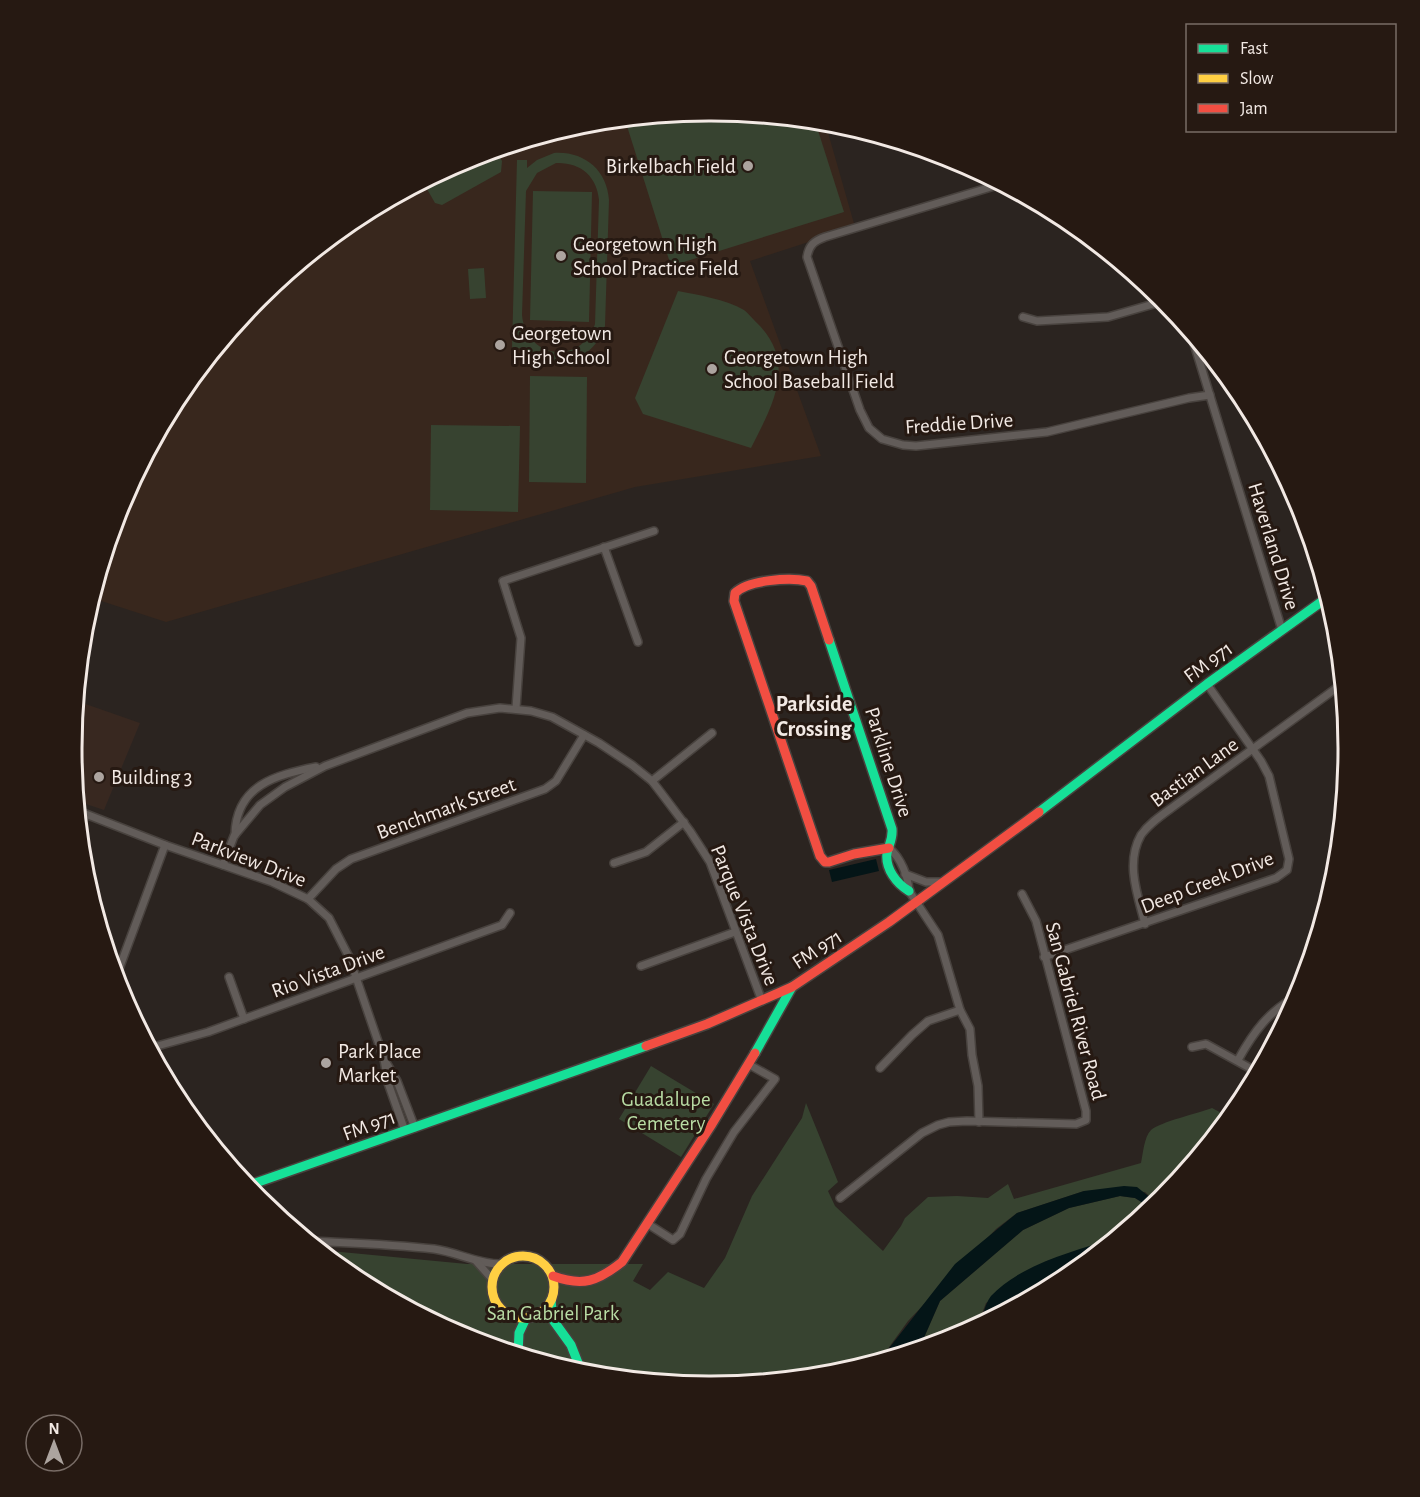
<svg xmlns="http://www.w3.org/2000/svg" width="1420" height="1497" font-family="'Alegreya Sans',sans-serif">
  <rect width="100%" height="100%" fill="#2b2420"/>
  <!-- commercial -->
  <polygon fill="#382820" points="77,701 140,723 104,810 77,801 72,748"/>
  <!-- built -->
  <polygon fill="#38271d" points="710,111 825,122 855,227 750,261 821,456 635,487 166,622 92,598 121,504 180,394 259,297 356,218 466,159 586,123"/>
  <!-- green -->
  <g fill="#374330" fill-rule="evenodd">
    <polygon points="710,111 815,121 844,212 671,266 627,126 659,115"/>
    <polygon points="495,150 502,161 501,172 442,205 435,203 423,182 466,159"/>
    <path d="M 554,153 C 584,151 607,170 609,200 L 605,326 C 596,353 569,370 541,359 C 526,352 531,348 512,348 L 517,160 L 527,160 L 527,168 L 537,160 ZM 556,163 C 580,162 597,176 599,200 L 595,324 C 581,366 526,359 522,315 L 526,191 L 537,173 Z"/>
    <polygon points="533,191 592,192 589,322 530,320"/>
    <polygon points="484,268 486,298 470,299 468,269"/>
    <path d="M 678,291 C 697,295 726,299 744,310 C 748,313 753,319 757,323 C 798,363 772,406 751,448 L 643,414 L 635,398 Z"/>
    <polygon points="530,376 587,377 586,483 529,482"/>
    <polygon points="431,425 520,426 518,512 430,510"/>
    <polygon points="651,1066 714,1104 681,1157 619,1119"/>
    <path d="M 806,1103 L 838,1182 L 828,1191 L 835,1206 L 883,1251 L 901,1226 L 905,1218 L 928,1197 L 957,1196 L 988,1198 L 1008,1184 L 1014,1199 L 1141,1163 C 1143,1154 1144,1137 1151,1130 C 1160,1122 1199,1113 1212,1108 L 1229,1117 L 1157,1203 L 1145,1192 L 1084,1191 L 1017,1213 L 996,1229 L 908,1321 L 879,1361 L 834,1374 L 710,1386 L 585,1374 L 466,1338 L 355,1279 L 320,1250 L 467,1264 L 643,1264 L 633,1281 L 650,1290 L 668,1272 L 704,1288 L 725,1258 L 752,1196 L 802,1118 Z"/>
    <polygon points="1120,1196 1135,1198 1151,1208 1113,1239 1047,1261 986,1303 977,1326 954,1338 919,1349 940,1301 1023,1230 1069,1208"/>
  </g>
  <!-- water -->
  <g fill="#041517">
    <polygon points="876,859 879,871 832,882 829,870"/>
    <polygon points="1124,1186 1137,1187 1157,1203 1151,1208 1135,1198 1120,1196 1069,1208 1023,1230 940,1301 919,1349 879,1361 955,1264 1017,1213 1084,1191"/>
    <path d="M 1113,1239 L 1064,1279 L 1045,1285 L 1025,1297 L 1016,1305 L 977,1326 C 984,1317 984,1305 991,1296 C 1020,1265 1073,1251 1113,1239 Z"/>
  </g>
  <g fill="none" stroke-linecap="round" stroke-linejoin="round">
    <defs>
      <g id="street">
        <path d="M 1001,184 L 825,237 C 814,241 809,245 807,257 L 860,410 L 869,428 L 882,439 L 903,445 L 916,446 L 1047,432 L 1189,398 L 1210,395"/>
        <polyline points="1023,317 1037,321 1108,317 1164,301"/>
        <polyline points="1191,334 1282,630"/>
        <polyline points="604,547 638,642"/>
        <polyline points="516,708 521,638 503,581 654,531"/>
        <polyline points="652,781 712,733"/>
        <polyline points="78,811 165,845 272,882 308,899 329,918 349,957 384,1059 388,1083 405,1131"/>
        <path d="M 235,835 C 236,785 276,775 316,767"/>
        <path d="M 889,848 C 901,858 908,876 909,891 L 938,935 L 960,1010 L 970,1029 L 972,1055 L 978,1086 L 979,1122"/>
        <polyline points="614,863 646,852 684,822"/>
        <polyline points="223,865 234,836 260,805 285,787 325,766 467,713 500,708 531,711 552,717 599,743 632,765 652,781 662,794 690,831 710,862 762,1001"/>
        <polyline points="905,874 926,882 944,882"/>
        <polyline points="308,899 336,869 351,859 545,789 556,781 584,735"/>
        <path d="M 1145,924 C 1138,896 1125,863 1141,835 C 1150,822 1165,813 1177,804 L 1342,684"/>
        <polyline points="1044,957 1276,878 1287,870 1289,859 1269,776 1261,761 1207,684"/>
        <polyline points="641,966 735,932"/>
        <polyline points="116,977 165,845"/>
        <polyline points="229,977 244,1019"/>
        <polyline points="1192,1047 1206,1044 1257,1072"/>
        <polyline points="150,1048 208,1032 502,925 510,913"/>
        <path d="M 1238,1060 C 1253,1033 1269,1010 1298,996"/>
        <polyline points="387,1064 397,1081 415,1128"/>
        <polyline points="880,1068 912,1035 928,1021 960,1010"/>
        <polyline points="840,1198 922,1133 938,1125 949,1122 967,1121 1076,1124 1086,1120 1086,1111 1036,921 1022,894"/>
        <polyline points="648,1224 673,1240 680,1234 706,1179 734,1132 775,1079 748,1064"/>
        <path d="M 309,1241 C 350,1243 392,1244 434,1249 C 457,1252 477,1264 501,1264"/>
        <polyline points="476,1261 492,1279"/>
      </g>
      <g id="fast">
        <path d="M 829,640 L 892,829 C 893,839 889,844 887,853 C 885,869 897,884 909,891"/>
        <polyline points="1039,812 1207,684 1328,597"/>
        <polyline points="755,1053 792,987"/>
        <polyline points="247,1186 646,1046"/>
        <polyline points="551,1300 553,1320 571,1345 582,1373"/>
        <polyline points="518,1354 519,1333 526,1318"/>
      </g>
      <circle id="slow" cx="523" cy="1287" r="31"/>
      <g id="jam">
        <path d="M 829,640 L 811,586 L 807,581 C 790,577 748,580 735,593 L 734,601 L 820,856 L 825,862 L 829,862 L 854,854 L 889,848"/>
        <polyline points="646,1046 707,1024 792,987 889,922 1039,812"/>
        <path d="M 553,1276 C 583,1287 598,1281 622,1262 L 712,1124 L 755,1053"/>
      </g>
    </defs>
    <!-- street casing -->
    <use href="#street" stroke="#48423e" stroke-width="10"/>
    <!-- fast casing -->
    <use href="#fast" stroke="#48423e" stroke-width="12"/>
    <!-- slow casing -->
    <use href="#slow" stroke="#48423e" stroke-width="12"/>
    <!-- jam casing -->
    <use href="#jam" stroke="#48423e" stroke-width="12"/>
    <!-- street -->
    <use href="#street" stroke="#625c59" stroke-width="7"/>
    <!-- fast -->
    <use href="#fast" stroke="#16e098" stroke-width="9"/>
    <!-- slow -->
    <use href="#slow" stroke="#ffcf43" stroke-width="9"/>
    <!-- jam -->
    <use href="#jam" stroke="#f24e42" stroke-width="9"/>
  </g>
  <!-- markers -->
  <g fill="#aca49f" stroke="#261912" stroke-width="2">
    <circle cx="748" cy="166" r="6"/>
    <circle cx="561" cy="256" r="6"/>
    <circle cx="500" cy="345" r="6"/>
    <circle cx="712" cy="369" r="6"/>
    <circle cx="99" cy="777" r="6"/>
    <circle cx="326" cy="1063" r="6"/>
  </g>
  <g text-anchor="middle" stroke-width="6" stroke-linejoin="round" paint-order="stroke">
    <!-- poi labels -->
    <g font-size="21" fill="#f2e9e4" stroke="#261912" text-anchor="start">
      <text x="736" y="173" text-anchor="end">Birkelbach Field</text>
      <text x="573" y="251">Georgetown High<tspan x="573" dy="24">School Practice Field</tspan></text>
      <text x="512" y="340">Georgetown<tspan x="512" dy="24">High School</tspan></text>
      <text x="724" y="364">Georgetown High<tspan x="724" dy="24">School Baseball Field</tspan></text>
      <text x="111" y="784">Building 3</text>
      <text x="338" y="1058">Park Place<tspan x="338" dy="24">Market</tspan></text>
    </g>
    <!-- street labels -->
    <g font-size="21" fill="#f2e9e4" stroke="#261912">
      <text transform="translate(959 423) rotate(-4)" y="7">Freddie Drive</text>
      <text transform="translate(1274 546) rotate(73)" y="7">Haverland Drive</text>
      <text transform="translate(1208 662) rotate(-36)" y="7">FM 971</text>
      <text transform="translate(889 762) rotate(72)" y="7">Parkline Drive</text>
      <text transform="translate(1194 772) rotate(-36)" y="7">Bastian Lane</text>
      <text transform="translate(446 808) rotate(-20)" y="7">Benchmark Street</text>
      <text transform="translate(249 859) rotate(21)" y="7">Parkview Drive</text>
      <text transform="translate(1207 882) rotate(-21)" y="7">Deep Creek Drive</text>
      <text transform="translate(745 915) rotate(68)" y="7">Parque Vista Drive</text>
      <text transform="translate(817 949) rotate(-33)" y="7">FM 971</text>
      <text transform="translate(328 971) rotate(-20)" y="7">Rio Vista Drive</text>
      <text transform="translate(1076 1011) rotate(75)" y="7">San Gabriel River Road</text>
      <text transform="translate(369 1125) rotate(-20)" y="7">FM 971</text>
    </g>
    <!-- park labels -->
    <g font-size="21" fill="#b8dca4" stroke="#261912">
      <text x="666" y="1106">Guadalupe<tspan x="666" dy="24">Cemetery</tspan></text>
      <text x="553" y="1320">San Gabriel Park</text>
    </g>
    <!-- neighbourhood labels -->
    <g font-size="22" font-weight="bold" fill="#f2e9e4" stroke="#261912">
      <text x="814" y="711">Parkside<tspan x="814" dy="25">Crossing</tspan></text>
    </g>
  </g>
  <!-- crop -->
  <path d="M0 0H1420V1497H0ZM709 121H711A627 627 0 0 1 1338 748V749A627 627 0 0 1 711 1376H709A627 627 0 0 1 82 749V748A627 627 0 0 1 709 121Z" fill="#261912" fill-rule="evenodd"/>
  <path fill="none" stroke="#f2e9e4" stroke-width="3" d="M709 121H711A627 627 0 0 1 1338 748V749A627 627 0 0 1 711 1376H709A627 627 0 0 1 82 749V748A627 627 0 0 1 709 121Z"/>
  <!-- legend -->
  <rect x="1186" y="24" width="210" height="108" fill="#261912" stroke="#786c66" stroke-width="1.5"/>
  <rect x="1198" y="44" width="30" height="9" fill="#16e098" stroke="#786c66" stroke-width="1.5"/>
  <text x="1240" y="54" font-size="18" fill="#f2e9e4">Fast</text>
  <rect x="1198" y="74" width="30" height="9" fill="#ffcf43" stroke="#786c66" stroke-width="1.5"/>
  <text x="1240" y="84" font-size="18" fill="#f2e9e4">Slow</text>
  <rect x="1198" y="104" width="30" height="9" fill="#f24e42" stroke="#786c66" stroke-width="1.5"/>
  <text x="1240" y="114" font-size="18" fill="#f2e9e4">Jam</text>
  <!-- north arrow -->
  <g transform="translate(54 1443)"><circle r="28" fill="#261912" stroke="#786c66" stroke-width="1.5"/>
  <path d="M0-4.5L10 22L0 15L-10 22Z" fill="#aca49f"/>
  <text y="-9" font-size="16" font-weight="bold" text-anchor="middle" fill="#f2e9e4">N</text>
  </g>
</svg>
